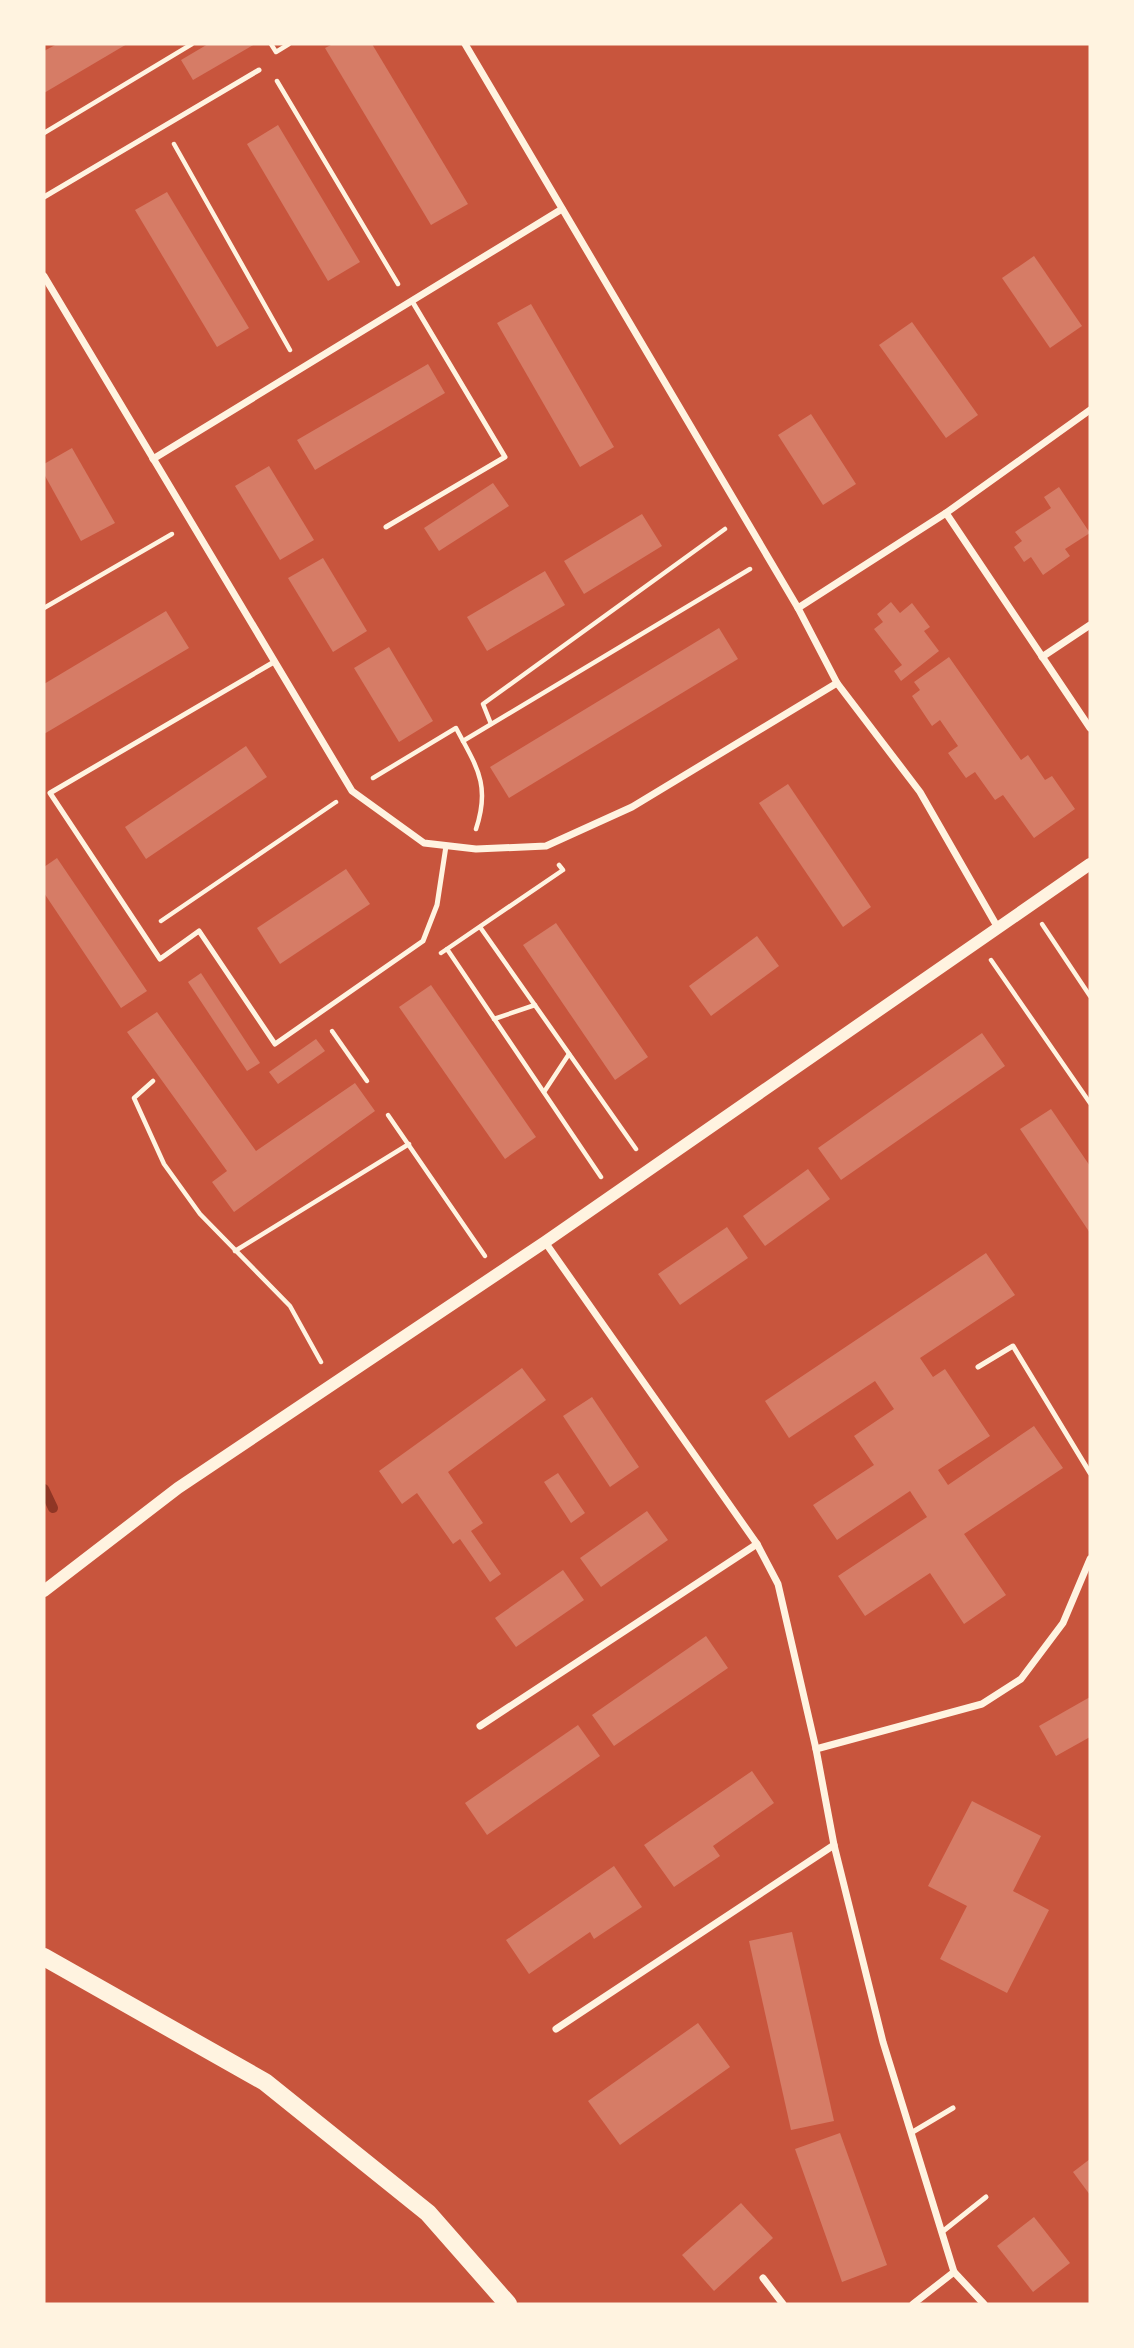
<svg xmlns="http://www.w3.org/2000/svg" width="1134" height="2348" font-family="'Golos Text',sans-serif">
  <rect width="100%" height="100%" fill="#c8553d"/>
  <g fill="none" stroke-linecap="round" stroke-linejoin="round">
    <!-- stream -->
    <polyline stroke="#8f3625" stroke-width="10" points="44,1489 53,1508"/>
  </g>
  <!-- building -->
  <g fill="#d67c66">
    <polygon points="57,44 127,44 44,93 44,51"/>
    <polygon points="208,44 255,44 193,80 181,60"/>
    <polygon points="333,44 372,44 468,204 431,225 325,48"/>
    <polygon points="278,125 360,262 328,281 247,144"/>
    <polygon points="167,192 249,328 217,347 135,210"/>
    <polygon points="1034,256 1082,326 1050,348 1002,278"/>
    <polygon points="531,304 614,447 580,467 497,323"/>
    <polygon points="912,322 978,415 946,438 879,345"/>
    <polygon points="428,364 445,393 315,470 297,440"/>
    <polygon points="811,414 856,484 823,505 778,435"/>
    <polygon points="72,448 115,523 81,541 44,474 44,464"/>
    <polygon points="269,466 314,540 280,560 235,486"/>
    <polygon points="493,483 509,506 439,551 424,528"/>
    <polygon points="1059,487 1090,533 1065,549 1070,556 1043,575 1031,557 1024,562 1014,547 1022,541 1015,532 1051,508 1044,497"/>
    <polygon points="642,514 662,546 584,594 564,561"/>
    <polygon points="323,558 367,631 333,652 288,578"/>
    <polygon points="545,571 565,605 487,651 467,617"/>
    <polygon points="891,602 900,613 912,603 930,627 924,631 939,651 901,681 894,671 902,665 874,629 883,622 877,614"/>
    <polygon points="166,611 189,648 44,734 44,684"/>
    <polygon points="719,628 738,659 509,798 490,767"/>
    <polygon points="389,647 433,721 399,742 354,668"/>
    <polygon points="949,657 1021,760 1028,755 1045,780 1052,776 1075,809 1034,838 1003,795 995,800 975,772 966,778 948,753 958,746 940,720 932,726 912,696 920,690 914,682"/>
    <polygon points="246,746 267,777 146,859 125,827"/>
    <polygon points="788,784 871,907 843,927 759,803"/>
    <polygon points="57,858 147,991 121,1008 44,893 44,867"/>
    <polygon points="346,869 370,904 280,964 257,928"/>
    <polygon points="556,923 648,1057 615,1080 523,945"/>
    <polygon points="757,936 779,966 711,1016 689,986"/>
    <polygon points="201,973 260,1063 247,1071 188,982"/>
    <polygon points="431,985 536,1137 505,1159 399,1007"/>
    <polygon points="157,1012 256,1151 355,1083 375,1111 234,1212 212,1182 227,1171 127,1032"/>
    <polygon points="982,1033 1005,1066 841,1180 818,1148"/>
    <polygon points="316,1039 325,1051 278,1084 269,1072"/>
    <polygon points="1051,1109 1090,1166 1090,1233 1020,1129"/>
    <polygon points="808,1169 830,1199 765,1246 743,1216"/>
    <polygon points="727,1227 748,1258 680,1305 658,1274"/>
    <polygon points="986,1253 1015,1295 920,1358 933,1377 945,1369 990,1436 938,1470 948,1485 1034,1426 1063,1468 964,1534 1006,1595 964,1624 930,1573 865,1616 838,1576 927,1517 910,1491 837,1540 813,1505 874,1465 854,1436 894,1409 875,1381 789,1438 765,1401"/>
    <polygon points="522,1368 546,1400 448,1472 483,1523 471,1531 501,1574 490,1582 460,1539 453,1544 417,1493 402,1504 379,1471"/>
    <polygon points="592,1397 639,1467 610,1487 563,1416"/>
    <polygon points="558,1473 585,1513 571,1523 544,1482"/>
    <polygon points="647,1511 668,1540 601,1587 580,1558"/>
    <polygon points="563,1570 584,1600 516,1647 495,1618"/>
    <polygon points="706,1636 728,1668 614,1746 592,1715"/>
    <polygon points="1090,1697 1090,1737 1056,1756 1039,1726"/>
    <polygon points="578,1725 600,1756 487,1835 465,1803"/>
    <polygon points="752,1771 774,1803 713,1846 720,1856 674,1887 644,1845"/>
    <polygon points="972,1801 1041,1836 1013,1891 1049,1910 1007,1993 940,1959 967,1906 928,1886"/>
    <polygon points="614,1866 642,1907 594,1939 590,1932 529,1974 506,1940"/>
    <polygon points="792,1932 834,2121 791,2130 749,1941"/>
    <polygon points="698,2023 730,2067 620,2145 588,2101"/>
    <polygon points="840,2133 887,2265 842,2282 795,2149"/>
    <polygon points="1090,2159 1090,2195 1073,2172"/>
    <polygon points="741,2203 773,2238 714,2291 682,2255"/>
    <polygon points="1034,2217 1070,2263 1033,2292 997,2246"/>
  </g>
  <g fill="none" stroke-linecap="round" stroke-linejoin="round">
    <!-- path -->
    <g stroke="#fff3e0" stroke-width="4.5">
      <polyline points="271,44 276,52 289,44"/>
      <polyline points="277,81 398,284"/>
      <polyline points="44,133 192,44"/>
      <polyline points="174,144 290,350"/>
      <polyline points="44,608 172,534"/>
      <polyline points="491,724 483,704 725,529"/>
      <polyline points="463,741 750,569"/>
      <path d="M 373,778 L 456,728 C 476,766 491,784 476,829"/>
      <polyline points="161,921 336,802"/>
      <polyline points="1042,924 1090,996"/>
      <polyline points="480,927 636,1149"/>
      <polyline points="447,949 563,870 559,865"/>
      <polyline points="441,953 447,949 601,1177"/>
      <polyline points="991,960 1090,1103"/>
      <polyline points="494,1019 535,1005"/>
      <polyline points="332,1031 367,1081"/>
      <polyline points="153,1081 134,1098 164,1164 200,1214 290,1306 321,1362"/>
      <polyline points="544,1092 569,1054"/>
      <polyline points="388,1115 485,1256"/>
      <polyline points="235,1251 409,1144"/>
    </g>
    <!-- service -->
    <g stroke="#fff3e0" stroke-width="5">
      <polyline points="44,197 259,70"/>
      <polyline points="386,527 505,457 412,301"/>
      <polyline points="274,662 50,793 160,959 199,931 275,1044 423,941 437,905 446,846"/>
      <polyline points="978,1367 1013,1346 1090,1473"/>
      <polyline points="911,2133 953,2108"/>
      <polyline points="942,2232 986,2197"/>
    </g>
    <!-- minor -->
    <g stroke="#fff3e0" stroke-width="7">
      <polyline points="465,44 798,608 837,683 920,792 998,928"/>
      <polyline points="44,276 352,791 424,843 476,849 546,846 632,807 837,683"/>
      <polyline points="153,459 562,209"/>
      <polyline points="946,513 1090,728"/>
      <polyline points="798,608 946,513 1090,410"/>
      <polyline points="1042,657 1090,625"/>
      <polyline points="545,1242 757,1544 778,1584 816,1749 834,1845 883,2042 954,2272 984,2304"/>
      <polyline points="480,1726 757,1544"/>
      <polyline points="816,1749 982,1704 1021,1679 1063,1623 1090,1559"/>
      <polyline points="556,2029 834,1845"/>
      <polyline points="763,2278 783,2304"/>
      <polyline points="913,2304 954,2272"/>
    </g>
    <!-- tertiary -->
    <polyline stroke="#fff3e0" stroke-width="12" points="44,1591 178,1488 545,1242 1090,864"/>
    <!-- primary -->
    <polyline stroke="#fff3e0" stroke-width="18" points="44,1957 265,2082 428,2213 508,2304"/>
  </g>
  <!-- border -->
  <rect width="1134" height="2348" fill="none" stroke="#fff3e0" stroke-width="91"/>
</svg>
